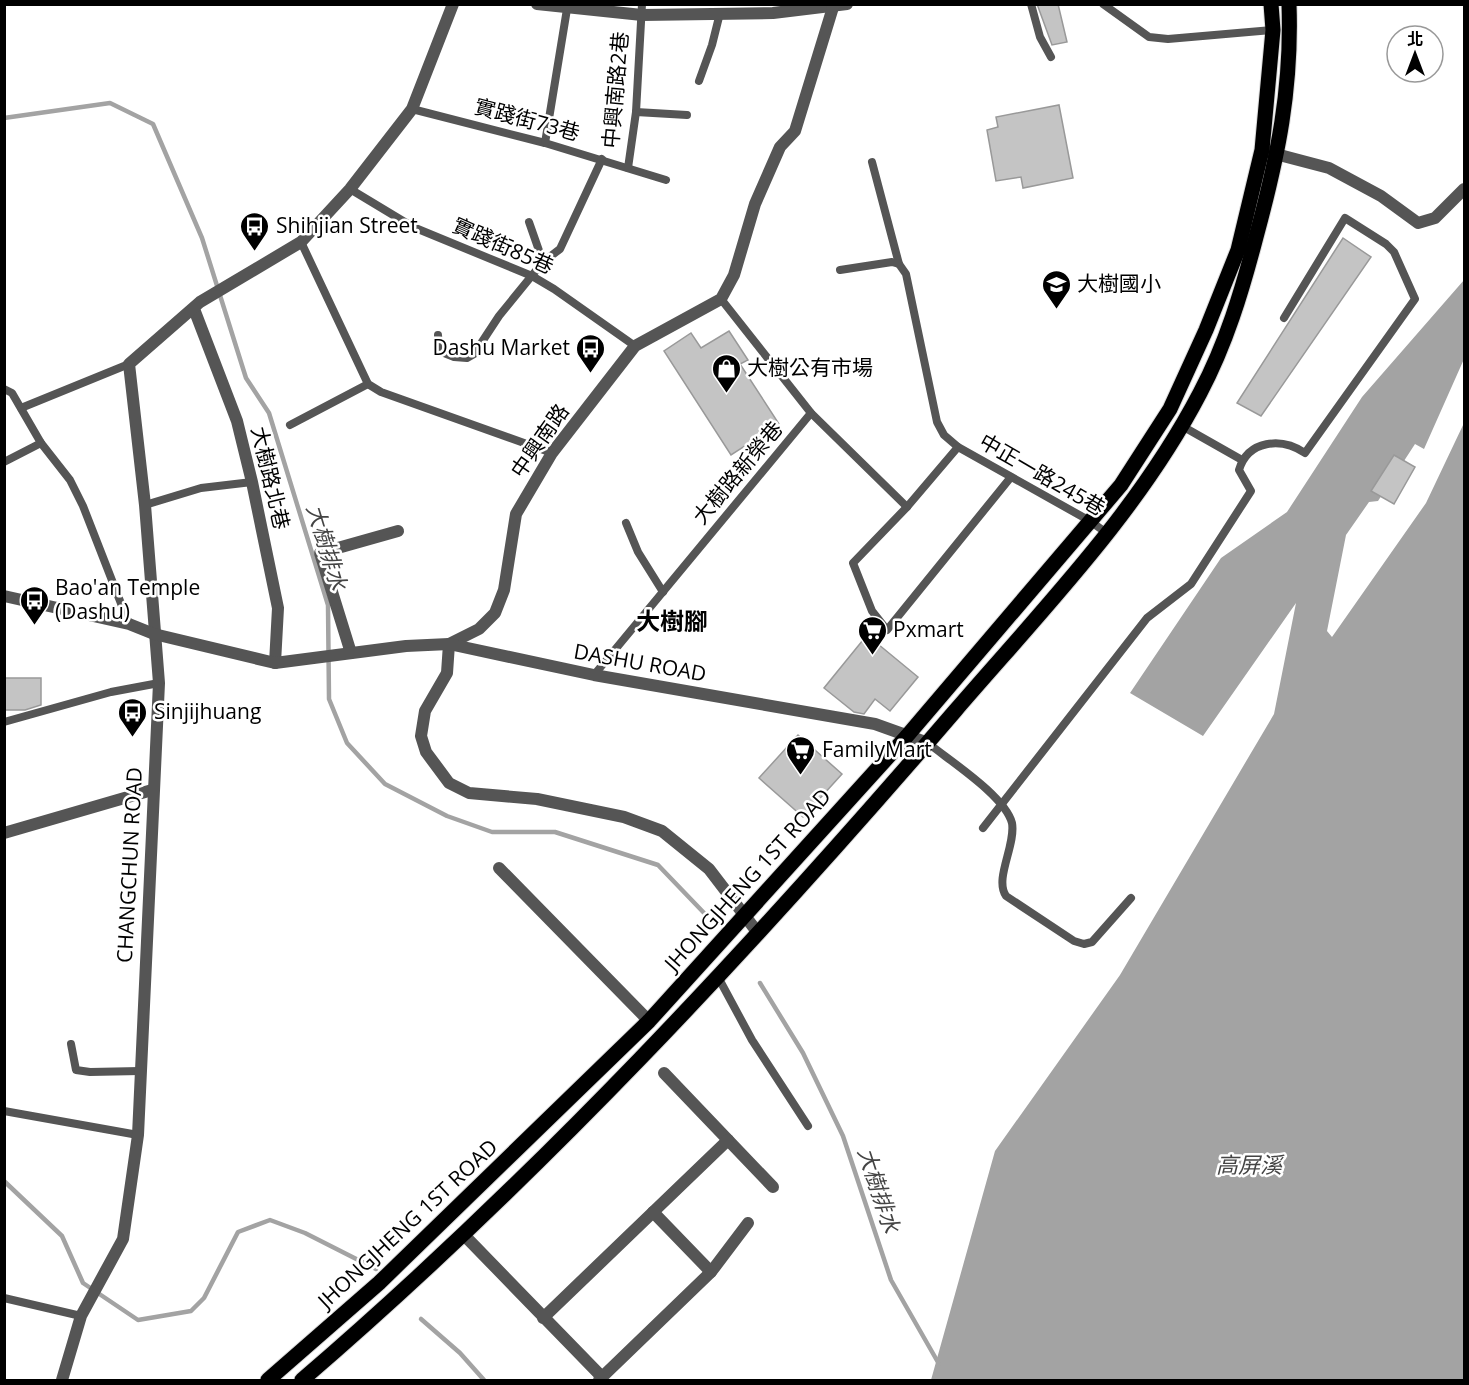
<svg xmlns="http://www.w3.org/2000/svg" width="1469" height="1385" font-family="'Open Sans','Noto Sans TC',sans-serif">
  <rect width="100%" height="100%" fill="#fff"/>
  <!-- water -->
  <polygon fill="#a3a3a3" points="1464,280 1464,359 1424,449 1415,444 1378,501 1369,502 1346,535 1327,631 1332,637 1426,503 1464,423 1464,1380 931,1380 995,1151 1120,975 1274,714 1296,603 1203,736 1130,693 1221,558 1287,512 1362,397"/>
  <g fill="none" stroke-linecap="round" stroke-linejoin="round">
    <!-- stream -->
    <g stroke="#a3a3a3" stroke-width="4.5">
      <polyline points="4,118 110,103 153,124 202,238 246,378 269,413 328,605 329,699 347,743 385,784 447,816 492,832 555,832 658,865 706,915"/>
      <polyline points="760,983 803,1053 843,1136 891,1280 939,1364"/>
      <polyline points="4,1181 62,1236 83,1283 138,1320 191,1311 204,1298 238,1232 270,1220 305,1233 376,1269"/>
      <polyline points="421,1319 460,1353 484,1380"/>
    </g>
  </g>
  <!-- building -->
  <g fill="#c4c4c4" stroke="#999" stroke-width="1.5">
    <polygon points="1037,4 1058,4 1067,42 1052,45"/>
    <polygon points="1059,105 1073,178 1023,188 1021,177 996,181 987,130 998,127 996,117"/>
    <polygon points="1343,238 1371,257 1261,416 1237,403"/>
    <polygon points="729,331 748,360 740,364 779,424 731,455 664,351 691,333 701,348"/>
    <polygon points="1394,455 1415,467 1394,504 1371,491"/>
    <polygon points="867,635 918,677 890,711 875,699 864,714 854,712 824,688"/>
    <polygon points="4,678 41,678 41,705 25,710 4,710"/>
    <polygon points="798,735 842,774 803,817 759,778"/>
  </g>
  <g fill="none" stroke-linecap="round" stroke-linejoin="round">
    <defs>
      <g id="primary">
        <polyline points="268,1380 379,1283 649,1021 907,736 1121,485 1170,409 1206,330 1238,250 1262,150 1273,30 1271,4"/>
        <path d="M 302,1380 C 538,1177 752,947 955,711 C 1042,610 1138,512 1200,393 C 1226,344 1242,291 1256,237 C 1278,156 1292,89 1289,4"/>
      </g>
    </defs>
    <!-- primary casing -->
    <use href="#primary" stroke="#dbdbdb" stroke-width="17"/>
    <!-- service -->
    <g stroke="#555" stroke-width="8">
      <polyline points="1031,4 1040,37 1051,57"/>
      <polyline points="1103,4 1149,37 1168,39 1273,30"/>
      <polyline points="699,81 712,45 720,13"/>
      <polyline points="412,109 545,143 666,180"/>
      <polyline points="636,112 687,115"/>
      <polyline points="545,143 567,9"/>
      <polyline points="872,162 899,264"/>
      <polyline points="628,168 636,112 642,4"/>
      <polyline points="350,189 413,227 532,276 554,289 635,346"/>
      <polyline points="529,222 543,262"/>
      <polyline points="301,242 368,384 381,392 552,453"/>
      <polyline points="840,270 892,262 899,264 906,274 937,422 944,435 958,447 1090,521 1108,534"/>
      <polyline points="721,299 811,413 907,507"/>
      <polyline points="438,335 439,351 454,357 467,358 474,354 499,316 543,262 560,249 602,159"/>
      <polyline points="4,389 12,393 41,443 70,480 83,506 129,624"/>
      <polyline points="21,408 129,364"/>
      <polyline points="290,425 368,384"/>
      <polyline points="1182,426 1242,460"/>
      <polyline points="958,447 907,507 853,563 872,611 887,630 1011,477"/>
      <polyline points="4,462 41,443"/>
      <polyline points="145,505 201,488 252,482"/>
      <polyline points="626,523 638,552 663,592"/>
      <polyline points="594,675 811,413"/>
      <polyline points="4,722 111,692 159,683"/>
      <path d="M 928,743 C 950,761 1005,796 1012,823 C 1016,845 994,879 1006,896 L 1074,941 L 1084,944 L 1092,942 L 1131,898"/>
      <path d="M 983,828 L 1147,618 L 1191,584 L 1251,491 L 1239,470 C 1248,440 1281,437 1305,453 L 1415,299 L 1394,252 L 1386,244 L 1345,218 L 1284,318"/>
      <polyline points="718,977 752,1040 808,1126"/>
      <polyline points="71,1044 76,1070 90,1072 140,1071"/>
      <polyline points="4,1111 138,1135"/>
      <polyline points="4,1298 81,1316"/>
    </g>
    <!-- minor -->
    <g stroke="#555" stroke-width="12">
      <polyline points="537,4 642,15 773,13 847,4"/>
      <polyline points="1268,152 1329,168 1381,196 1418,223 1435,218 1464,189"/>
      <polyline points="194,309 237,421 252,482 278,608 275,663"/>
      <polyline points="351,653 320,553 398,531"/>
      <polyline points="4,833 152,790"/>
      <polyline points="499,868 649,1021"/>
      <polyline points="758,933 709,869 662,831 624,817 537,799 469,793 449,783 426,752 421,736 425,711 447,673 449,644 479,629 495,613 504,590 516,514 552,453 635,346 721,299 734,275 755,204 780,147 795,131 834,4"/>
      <polyline points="664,1073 773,1187"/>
      <polyline points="653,1212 711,1272"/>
      <polyline points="463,1234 602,1377"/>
      <polyline points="543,1318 728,1140"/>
      <polyline points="62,1380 81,1316 123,1239 138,1135 159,683 145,505 129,364 200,302 301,242 350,189 412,109 453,4"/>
      <polyline points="599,1380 711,1272 748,1223"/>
    </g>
    <!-- tertiary -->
    <polyline stroke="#555" stroke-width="12" points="4,596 129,624 154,634 275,663 406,646 449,644 594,675 875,724 928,743"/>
    <!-- primary -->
    <use href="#primary" stroke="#000" stroke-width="15"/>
  </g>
  <!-- icons -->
  <defs>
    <symbol id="bus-pin" viewBox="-11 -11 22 30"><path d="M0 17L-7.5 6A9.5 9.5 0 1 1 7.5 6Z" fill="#000" stroke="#fff"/><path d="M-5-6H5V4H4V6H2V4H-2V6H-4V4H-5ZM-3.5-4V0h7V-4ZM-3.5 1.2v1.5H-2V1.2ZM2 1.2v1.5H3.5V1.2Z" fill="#fff"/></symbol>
    <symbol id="school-pin" viewBox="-11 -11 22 30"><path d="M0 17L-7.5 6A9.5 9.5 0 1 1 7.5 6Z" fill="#000" stroke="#fff"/><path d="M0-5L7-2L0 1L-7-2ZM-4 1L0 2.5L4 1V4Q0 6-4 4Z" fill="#fff"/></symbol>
    <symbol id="shop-pin" viewBox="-11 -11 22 30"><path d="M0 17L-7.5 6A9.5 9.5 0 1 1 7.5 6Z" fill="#000" stroke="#fff"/><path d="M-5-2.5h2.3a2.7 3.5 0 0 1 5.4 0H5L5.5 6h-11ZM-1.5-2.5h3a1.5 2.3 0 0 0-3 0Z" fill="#fff"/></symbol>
    <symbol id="supermarket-pin" viewBox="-11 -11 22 30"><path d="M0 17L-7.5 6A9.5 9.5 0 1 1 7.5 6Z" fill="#000" stroke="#fff"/><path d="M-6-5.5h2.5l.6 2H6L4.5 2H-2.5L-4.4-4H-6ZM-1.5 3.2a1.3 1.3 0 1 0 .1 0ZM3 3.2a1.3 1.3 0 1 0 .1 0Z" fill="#fff"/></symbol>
  </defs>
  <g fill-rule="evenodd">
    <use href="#bus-pin" x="238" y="210" width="33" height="45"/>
    <use href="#school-pin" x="1040" y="268" width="33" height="45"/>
    <use href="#bus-pin" x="574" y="332" width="33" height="45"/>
    <use href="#shop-pin" x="710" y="352" width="33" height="45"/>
    <use href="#bus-pin" x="18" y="584" width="33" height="45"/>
    <use href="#supermarket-pin" x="856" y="614" width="33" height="45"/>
    <use href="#bus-pin" x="116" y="696" width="33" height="45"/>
    <use href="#supermarket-pin" x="784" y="734" width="33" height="45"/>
  </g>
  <g text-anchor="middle" stroke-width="5" stroke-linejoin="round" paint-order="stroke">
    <!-- street labels -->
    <g font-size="21" fill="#000" stroke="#fff">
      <text transform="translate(616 90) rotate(-85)" y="7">中興南路2巷</text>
      <text transform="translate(527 120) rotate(15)" y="7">實踐街73巷</text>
      <text transform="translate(503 246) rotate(24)" y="7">實踐街85巷</text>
      <text transform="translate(540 441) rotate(-55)" y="7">中興南路</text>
      <text transform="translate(738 473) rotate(-50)" y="7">大樹路新榮巷</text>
      <text transform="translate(1042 475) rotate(30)" y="7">中正一路245巷</text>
      <text transform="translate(270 478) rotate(77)" y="7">大樹路北巷</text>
      <text transform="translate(640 663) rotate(10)" y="7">DASHU ROAD</text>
      <text transform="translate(130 865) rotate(-87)" y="7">CHANGCHUN ROAD</text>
      <text transform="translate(748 880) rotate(-48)" y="7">JHONGJHENG 1ST ROAD</text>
      <text transform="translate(408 1224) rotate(-43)" y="7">JHONGJHENG 1ST ROAD</text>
    </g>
    <!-- poi labels -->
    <g font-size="21" fill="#000" stroke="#fff" text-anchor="start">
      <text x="276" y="233">Shihjian Street</text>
      <text x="1077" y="291">大樹國小</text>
      <text x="570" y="355" text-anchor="end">Dashu Market</text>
      <text x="747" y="375">大樹公有市場</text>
      <text x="55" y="595">Bao'an Temple<tspan x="55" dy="24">(Dashu)</tspan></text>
      <text x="893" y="637">Pxmart</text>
      <text x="154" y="719">Sinjijhuang</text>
      <text x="822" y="757">FamilyMart</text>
    </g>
    <!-- water labels -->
    <g font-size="22" font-style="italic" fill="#444" stroke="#fff">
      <text transform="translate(327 547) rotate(73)" y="8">大樹排水</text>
      <text x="1249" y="1173">高屏溪</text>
      <text transform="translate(879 1190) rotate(72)" y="8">大樹排水</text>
    </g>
    <!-- quarter labels -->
    <g font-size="24" font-weight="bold" fill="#000" stroke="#fff">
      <text x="672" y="630">大樹腳</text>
    </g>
  </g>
  <!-- border -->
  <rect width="1469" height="1385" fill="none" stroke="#000000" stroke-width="12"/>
  <!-- north arrow -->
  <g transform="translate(1415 54)"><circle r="28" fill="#ffffff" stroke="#999999" stroke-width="1.5"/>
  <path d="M0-4.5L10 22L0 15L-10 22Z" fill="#000000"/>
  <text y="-9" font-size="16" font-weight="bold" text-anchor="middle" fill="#000000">北</text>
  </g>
</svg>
